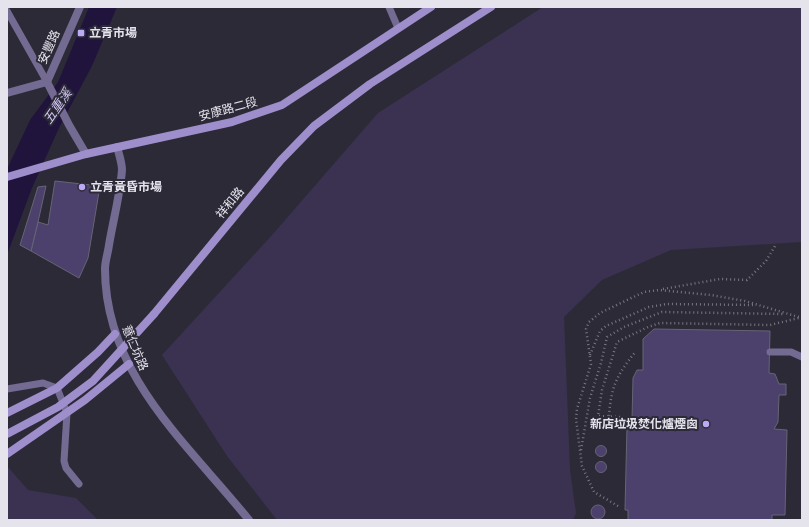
<svg xmlns="http://www.w3.org/2000/svg" width="809" height="527" font-family="'Varela Round','Noto Sans TC',sans-serif">
  <rect width="100%" height="100%" fill="#2d2a38"/>
  <!-- green -->
  <g fill="#3a3250">
    <polygon points="543,7 802,7 802,242 671,250 602,280 564,317 570,470 576,513 573,520 277,520 227,456 162,355 273,234 378,113"/>
    <polygon points="7,466 28,490 76,498 98,520 7,520"/>
  </g>
  <!-- water -->
  <polygon fill="#21143c" points="89,7 117,7 92,66 59,128 32,188 7,255 7,169 30,120 58,82"/>
  <!-- building -->
  <g fill="#4c406c" stroke="#676474">
    <polygon points="55,181 100,186 88,258 79,278 31,251 38,222 48,225"/>
    <polygon points="46,186 38,222 31,251 20,245 38,187"/>
    <polygon points="654,329 770,331 769,373 775,374 779,384 786,384 786,395 779,395 778,422 774,429 787,430 785,515 772,515 772,520 628,520 628,510 625,510 627,426 636,426 632,419 633,378 637,370 643,370 643,339"/>
    <circle cx="601" cy="451" r="5.5"/>
    <circle cx="601" cy="467" r="5.5"/>
    <circle cx="598" cy="512" r="7"/>
  </g>
  <g fill="none" stroke-linecap="round" stroke-linejoin="round">
    <!-- path -->
    <g stroke="#797682" stroke-width="2.5" stroke-dasharray="1 3" stroke-linecap="butt">
      <polyline points="663,289 720,279 747,280 766,261 775,246"/>
      <polyline points="590,355 600,331 606,326 649,307 667,304 755,305"/>
      <path d="M 609,416 C 611,386 617,375 636,351"/>
      <polyline points="620,417 598,416 602,390 617,342 648,327 660,323 770,325 799,318"/>
      <polyline points="581,450 590,398 601,363 607,337 624,327 662,312 784,314"/>
      <polyline points="618,506 594,492 582,466 576,419 577,409 591,364 586,329 589,322 600,313 644,292 659,290 711,295 745,301 802,318"/>
    </g>
    <!-- lane -->
    <g stroke="#746b92" stroke-width="7">
      <polyline points="389,7 398,28"/>
      <polyline points="7,11 47,82"/>
      <polyline points="770,352 791,352 802,357"/>
      <polyline points="7,389 43,383 57,388 67,413 64,461 66,468 79,484"/>
    </g>
    <!-- street -->
    <g stroke="#746b92" stroke-width="8">
      <polyline points="47,82 69,125 86,154"/>
      <polyline points="47,82 80,7"/>
      <polyline points="7,93 47,82"/>
      <path d="M 117,147 C 119,154 122,163 122,170 C 120,195 113,221 109,245 C 108,253 105,261 105,269 C 105,375 188,444 249,520"/>
    </g>
    <!-- secondary -->
    <g stroke="#9e8ecc" stroke-width="8">
      <polyline points="7,177 86,154 232,122 282,105 431,7"/>
      <polyline points="154,314 281,160 314,126 370,84 491,7"/>
      <polyline points="7,413 57,388 98,352 115,334"/>
      <polyline points="7,454 85,400 129,364"/>
    </g>
    <!-- secondary-bridge -->
    <polyline stroke="#9e8ecc" stroke-width="8" points="7,434 58,407 93,381 154,314"/>
  </g>
  <!-- markers -->
  <g fill="#bca9f5" stroke="#2d2a38" stroke-width="1.5">
    <rect x="77" y="29" width="8" height="8" rx="2"/>
    <circle cx="82" cy="187" r="4"/>
    <circle cx="706" cy="424" r="4"/>
  </g>
  <g text-anchor="middle" stroke-width="4" stroke-linejoin="round" paint-order="stroke">
    <!-- poi labels -->
    <g font-size="12" font-weight="bold" fill="#e5e3ec" stroke="#2d2a38" text-anchor="start">
      <text x="89" y="37">立青市場</text>
      <text x="90" y="191">立青黃昏市場</text>
      <text x="698" y="428" text-anchor="end">新店垃圾焚化爐煙囪</text>
    </g>
    <!-- street labels -->
    <g font-size="12" fill="#e5e3ec" stroke="#2d2a38">
      <text transform="translate(49 47) rotate(-66)" y="4">安豐路</text>
      <text transform="translate(228 109) rotate(-15)" y="4">安康路二段</text>
      <text transform="translate(230 203) rotate(-51)" y="4">祥和路</text>
      <text transform="translate(135 348) rotate(67)" y="4">薏仁坑路</text>
    </g>
    <!-- water labels -->
    <g font-size="13" font-style="italic" fill="#d1c7f3" stroke="#2d2a38">
      <text transform="translate(57 106) rotate(-55)" y="5">五重溪</text>
    </g>
  </g>
  <!-- border -->
  <rect width="809" height="527" fill="none" stroke="#e5e3ec" stroke-width="16"/>
</svg>
